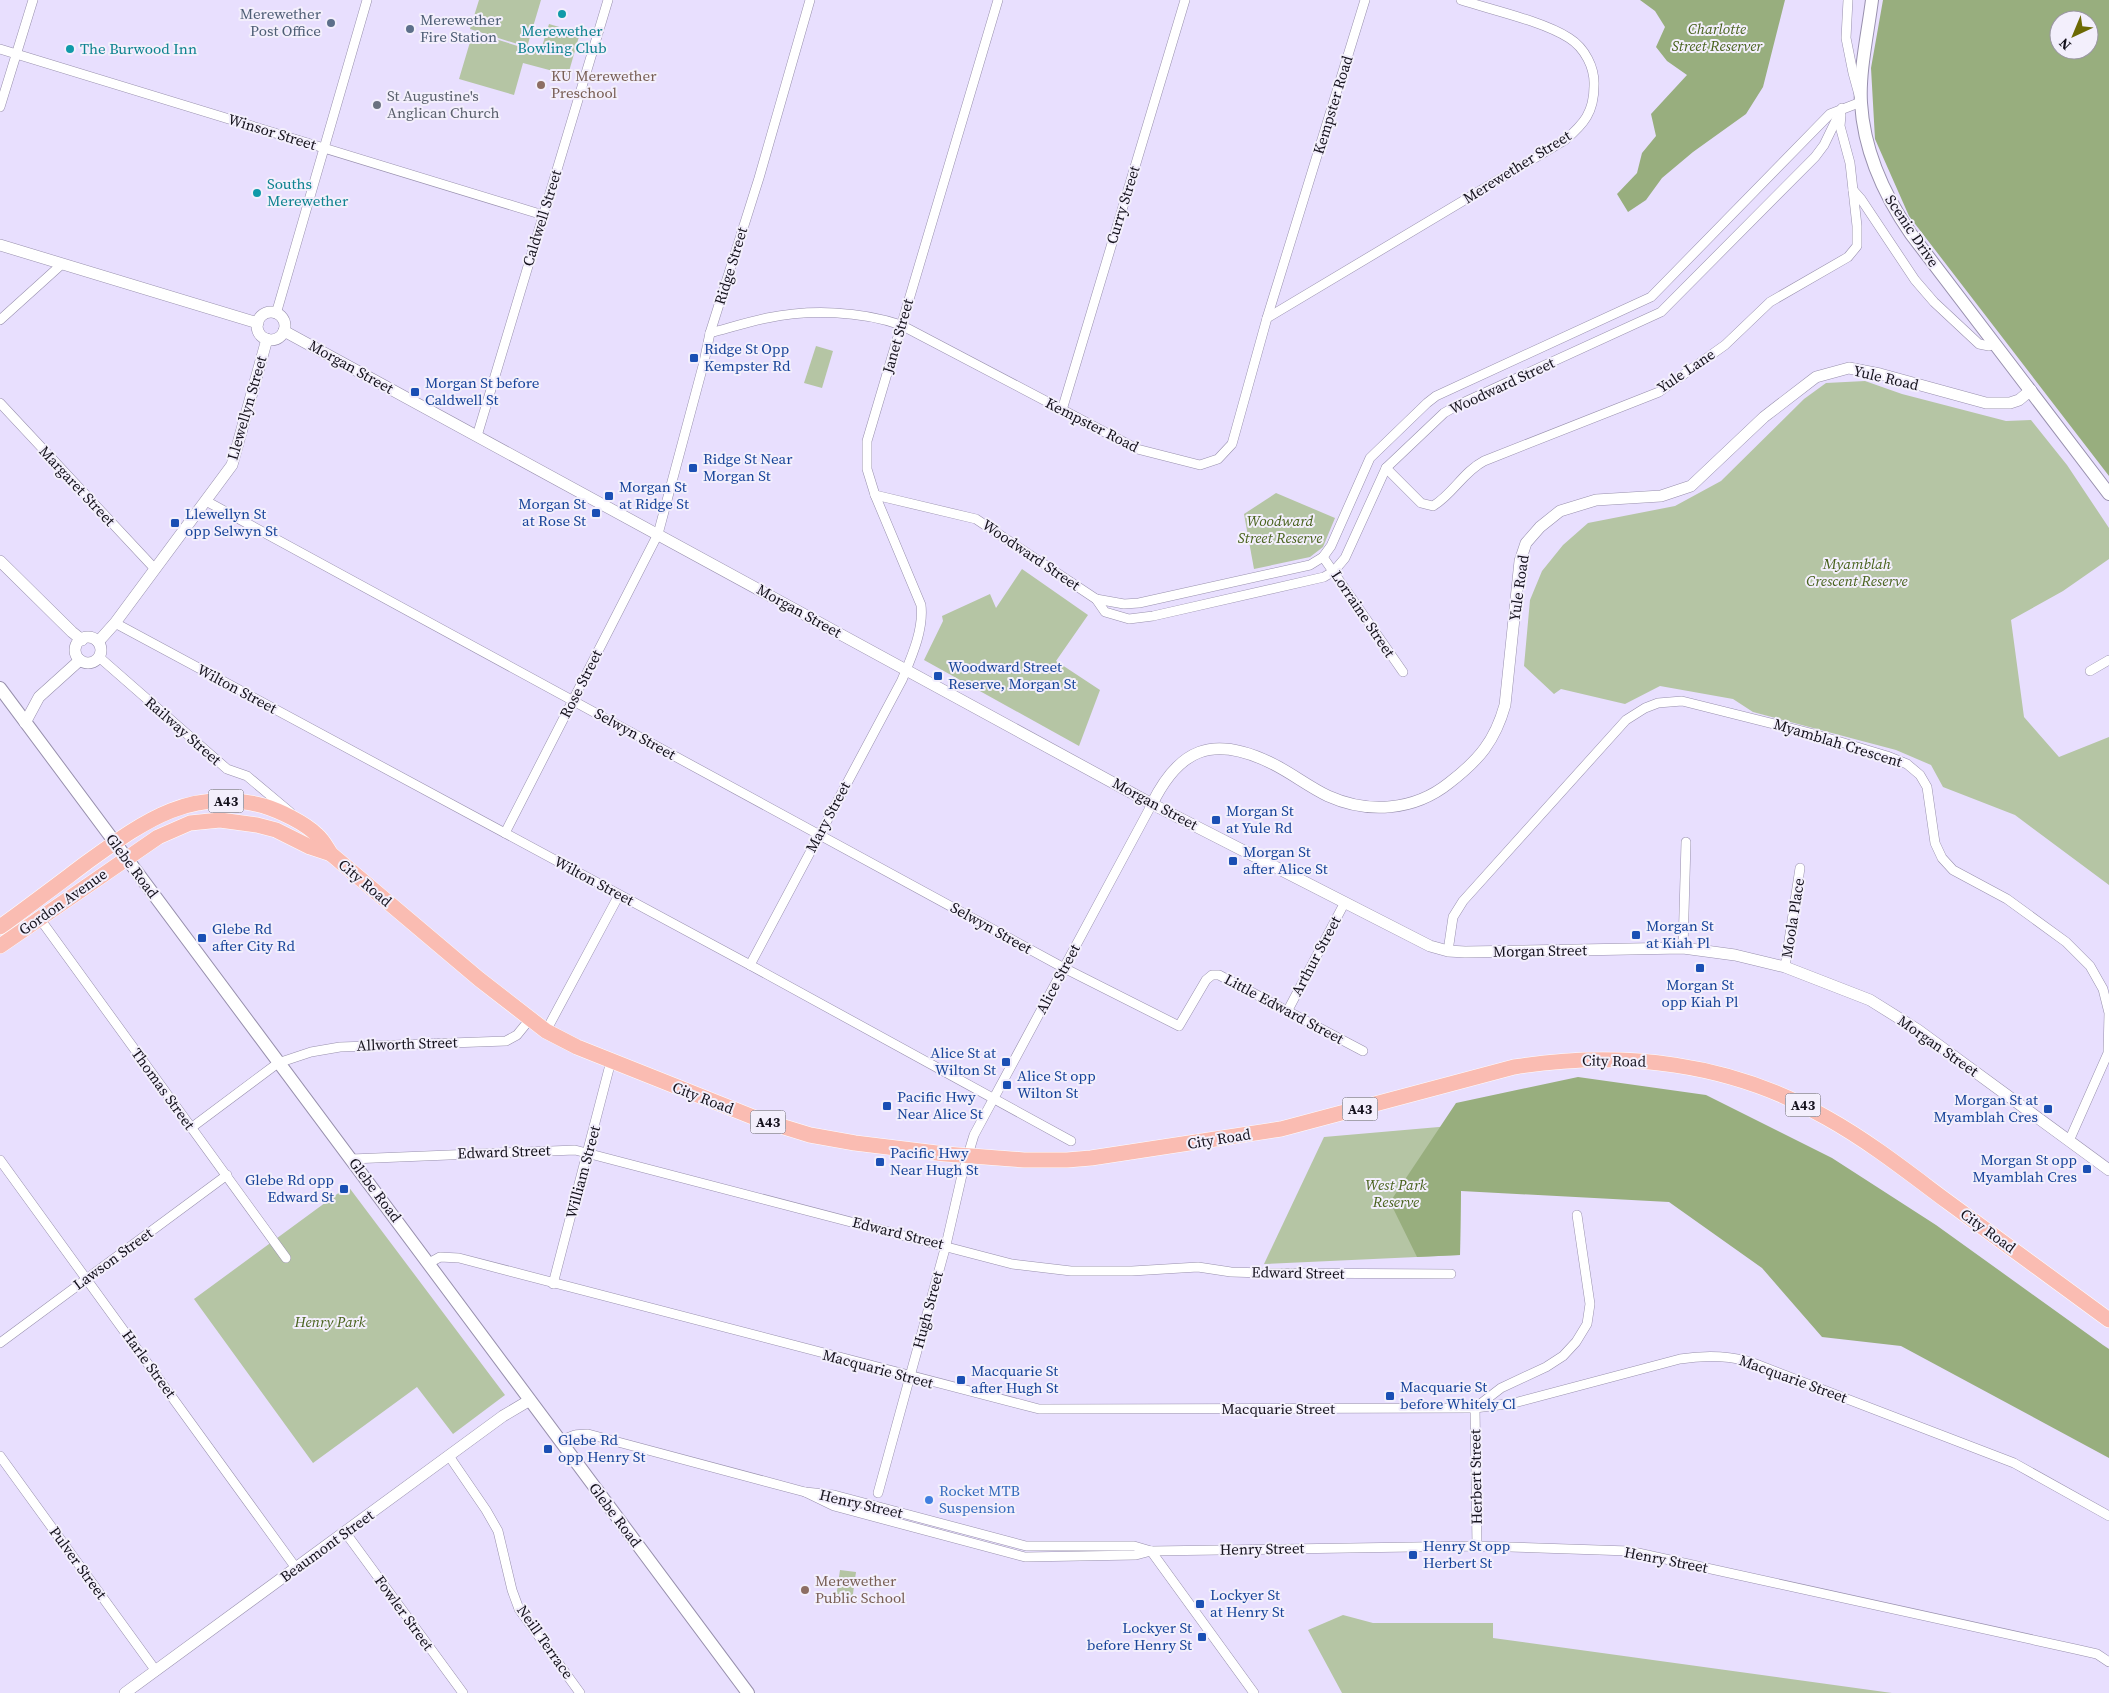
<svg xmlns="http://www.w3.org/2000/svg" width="2109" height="1693" font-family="'Source Serif 4',serif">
  <rect width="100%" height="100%" fill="#e8dffe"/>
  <!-- green -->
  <g fill="#b5c5a4">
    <polygon points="479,0 541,0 527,47 470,29"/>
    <polygon points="549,24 580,33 568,75 523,63 514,95 459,79 473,32 540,53"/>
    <polygon points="816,346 833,351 822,388 804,383"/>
    <polygon points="1865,381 1902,394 2006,421 2031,420 2067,465 2109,528 2109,559 2063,591 2011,620 2024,717 2059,757 2109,737 2109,885 2015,815 1943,787 1931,765 1896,750 1753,712 1733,699 1660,686 1625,704 1561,689 1554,694 1524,666 1530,600 1542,571 1563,545 1588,523 1675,506 1721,481 1804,399 1826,383"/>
    <polygon points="1276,493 1335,518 1323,547 1310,557 1254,569 1244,514"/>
    <polygon points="1022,569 1088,615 1056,661 1100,690 1079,746 924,660 943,621 942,616 990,594 996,608"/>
    <polygon points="1462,1125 1460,1255 1264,1264 1324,1137"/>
    <polygon points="348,1186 505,1395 453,1434 417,1387 313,1463 194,1299"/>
    <polygon points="840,1570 856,1572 852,1601 836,1598"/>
    <polygon points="1343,1615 1373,1623 1493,1623 1493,1638 1892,1693 1342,1693 1308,1630"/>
  </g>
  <!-- forest -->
  <g fill="#98ae7e" fill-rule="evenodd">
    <polygon points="1640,0 1785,0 1763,87 1746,114 1693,152 1662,178 1646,200 1628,212 1617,194 1637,173 1642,153 1656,136 1651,114 1687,75 1667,61 1656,47 1665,27 1655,11"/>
    <path d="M 1883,0 L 2109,0 L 2109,476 L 1909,216 L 1875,139 L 1871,68 ZM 2059,20 L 2089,20 L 2089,50 L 2059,50 Z"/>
    <polygon points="1578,1077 1706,1095 1832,1158 1936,1225 2103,1345 2109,1349 2109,1458 1901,1346 1822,1337 1762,1268 1669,1202 1461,1191 1460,1255 1417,1257 1390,1202 1456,1103"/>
  </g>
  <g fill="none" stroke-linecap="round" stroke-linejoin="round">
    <defs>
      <g id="minor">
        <polyline points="0,49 543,215"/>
        <polyline points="0,107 33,0"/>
        <polyline points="1853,190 1861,199 1915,280 1934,302 1979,344 1989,346 1996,344"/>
        <polyline points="276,314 367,0"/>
        <path d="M 1267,318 L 1565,140 C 1584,124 1594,112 1594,86 C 1595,68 1585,48 1569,38 C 1542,21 1492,10 1461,0"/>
        <polyline points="0,320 62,264"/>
        <path d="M 710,333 C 729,328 748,322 767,318 C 810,309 860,311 901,325 L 1137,449 L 1200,465 L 1218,459 L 1232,444 L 1267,318 L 1365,0"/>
        <polyline points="0,403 155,569"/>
        <polyline points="1062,410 1185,0"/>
        <polyline points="477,436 608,0"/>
        <path d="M 1386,468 L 1421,503 L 1433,506 C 1453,494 1463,472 1484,461 L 1659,392 L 1725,345 L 1770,302 L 1848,257 L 1857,246 L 1857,226 L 1850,163 L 1840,126 L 1841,115"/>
        <polyline points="875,495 976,519 1096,599 1105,612 1129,619 1153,616 1324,577 1334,571 1345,558 1386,468 1444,413 1458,405 1661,312 1815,157 1824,145 1842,108"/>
        <polyline points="206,501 1064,968 1179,1026 1206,980 1212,975 1219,975 1363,1051"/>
        <polyline points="1323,557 1403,672"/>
        <polyline points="1096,599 1124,604 1139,603 1310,565 1323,557 1331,546 1370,458 1427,403 1436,396 1651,297 1830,114 1861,102 1853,73 1846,38 1848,0"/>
        <polyline points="115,623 750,965 1071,1141"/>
        <polyline points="99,657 227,769 247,776 290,812"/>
        <polyline points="2090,671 2109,660"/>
        <polyline points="505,833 658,534 704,362 710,333 759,178 810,0"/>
        <polyline points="40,919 286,1258"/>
        <polyline points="1683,948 1686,842"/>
        <polyline points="1448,951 1453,917 1463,901 1626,720 1645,708 1658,703 1682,701 1814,734 1887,756 1907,764 1920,775 1927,787 1935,843 1942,858 1953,870 2007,899 2066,942 2090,966 2103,989 2109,1013 2108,1053 2069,1141"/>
        <path d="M 750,965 L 902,680 C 911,658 924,630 921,605 L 875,495 L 867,469 L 867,441 L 998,0"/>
        <polyline points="1785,967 1800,868"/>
        <polyline points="1288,1010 1345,902"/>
        <polyline points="546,1031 619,895"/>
        <polyline points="191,1128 278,1063 311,1052 340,1047 506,1041 517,1035 530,1019"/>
        <polyline points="351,1159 575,1150 1012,1264 1071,1271 1132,1271 1198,1267 1231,1272 1263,1273 1451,1274"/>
        <polyline points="0,1160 296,1568"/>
        <path d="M 429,1263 L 440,1257 L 459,1258 L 1039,1409 L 1475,1408 L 1514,1403 L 1680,1359 C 1704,1355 1724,1355 1748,1361 L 2014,1463 L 2109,1516"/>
        <polyline points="553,1284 611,1061"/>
        <polyline points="0,1343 227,1175"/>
        <polyline points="1475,1408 1501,1388 1546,1367 1563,1356 1576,1342 1587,1324 1590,1304 1577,1215"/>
        <polyline points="1475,1408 1477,1546"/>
        <path d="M 561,1442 C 570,1435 577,1434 588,1434 L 805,1492 L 834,1495 L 1026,1546 L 1134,1546 L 1151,1551"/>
        <polyline points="0,1456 156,1671"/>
        <polyline points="449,1456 486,1510 498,1531 512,1590 519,1609 580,1693"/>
        <polyline points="805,1492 834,1506 1025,1557 1136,1555 1151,1551 1477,1546 1629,1551 2075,1649 2097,1654 2109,1662"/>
        <polyline points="878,1493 946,1245 962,1175 974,1135 1152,804"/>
        <polyline points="345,1532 463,1693"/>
        <polyline points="1151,1551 1254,1693"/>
      </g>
      <g id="tertiary">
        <polyline points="0,245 258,323"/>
        <circle cx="271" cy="326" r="14"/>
        <polyline points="284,331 1152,804 1430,946 1448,951 1465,952 1683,948 1735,955 1785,967 1870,1000 1918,1030 2109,1170"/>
        <polyline points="0,561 72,632 82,640"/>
        <circle cx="88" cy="650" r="13"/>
        <polyline points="98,642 115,623 232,465 267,339"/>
        <polyline points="25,723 39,697 80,660"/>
        <path d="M 1152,804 C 1179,749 1212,735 1269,762 C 1289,771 1307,786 1328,796 C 1368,814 1414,811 1449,783 C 1479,760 1495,741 1505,705 L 1520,561 L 1526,543 L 1540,527 L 1560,511 L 1596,500 L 1661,496 L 1691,486 L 1764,417 L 1816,377 L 1849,368 L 1880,374 L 1986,403 L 2010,403 L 2019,400 L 2031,390"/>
        <polyline points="125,1693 503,1416 530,1400"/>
      </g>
      <g id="secondary">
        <path d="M 1872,0 C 1868,32 1859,72 1861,103 C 1864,152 1884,195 1911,234 L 2109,494"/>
        <polyline points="0,688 748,1693"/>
      </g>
      <g id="trunk">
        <path d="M 0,927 C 29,906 58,884 86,863 C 143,822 190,786 264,806 C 280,811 305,823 317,835 C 323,840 327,848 331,854 L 479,979 L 546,1031 L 577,1047 L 758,1119 L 810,1135 L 855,1143 L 945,1154 L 1024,1160 L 1067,1160 L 1091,1158 L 1281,1129 L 1514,1067 C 1622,1050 1731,1062 1827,1118 C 1870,1142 1909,1173 1948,1202 C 2002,1241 2055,1281 2109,1320"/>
        <polyline points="0,946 158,837 190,823 220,820 257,825 276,830 310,847 331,854"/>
      </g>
    </defs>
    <!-- minor casing -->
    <use href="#minor" stroke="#9890ad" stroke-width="10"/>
    <!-- tertiary casing -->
    <use href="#tertiary" stroke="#9890ad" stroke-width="12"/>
    <!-- secondary casing -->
    <use href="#secondary" stroke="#9890ad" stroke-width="14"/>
    <!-- trunk casing -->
    <use href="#trunk" stroke="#fff" stroke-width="16"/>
    <!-- minor -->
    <use href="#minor" stroke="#fff" stroke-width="9"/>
    <!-- tertiary -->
    <use href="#tertiary" stroke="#fff" stroke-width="11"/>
    <!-- secondary -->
    <use href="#secondary" stroke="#fff" stroke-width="12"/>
    <!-- trunk -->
    <use href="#trunk" stroke="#fabcb2" stroke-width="15"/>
  </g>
  <!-- markers -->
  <g fill="#0f9aa8" stroke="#f3effc" stroke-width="2">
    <circle cx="562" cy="14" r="5"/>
    <circle cx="70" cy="49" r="5"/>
    <circle cx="257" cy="193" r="5"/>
  </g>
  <g fill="#5c6f8a" stroke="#f3effc" stroke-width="2">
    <circle cx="331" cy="23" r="5"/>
    <circle cx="410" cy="29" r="5"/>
  </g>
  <g fill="#8d6e63" stroke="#f3effc" stroke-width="2">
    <circle cx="541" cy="85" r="5"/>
    <circle cx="805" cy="1590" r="5"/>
  </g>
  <circle fill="#6b7280" stroke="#f3effc" stroke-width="2" cx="377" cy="105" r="5"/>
  <g fill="#1a4fb4" stroke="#f3effc" stroke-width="2">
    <rect x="689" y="353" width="10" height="10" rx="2.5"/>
    <rect x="410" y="387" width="10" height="10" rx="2.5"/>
    <rect x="688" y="463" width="10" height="10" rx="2.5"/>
    <rect x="604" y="491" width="10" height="10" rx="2.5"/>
    <rect x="591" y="508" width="10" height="10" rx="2.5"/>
    <rect x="170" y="518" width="10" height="10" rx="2.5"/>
    <rect x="933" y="671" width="10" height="10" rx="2.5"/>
    <rect x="1211" y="815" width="10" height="10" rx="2.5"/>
    <rect x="1228" y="856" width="10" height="10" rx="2.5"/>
    <rect x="1631" y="930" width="10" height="10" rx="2.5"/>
    <rect x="197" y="933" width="10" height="10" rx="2.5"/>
    <rect x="1695" y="963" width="10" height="10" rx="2.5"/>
    <rect x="1001" y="1057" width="10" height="10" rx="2.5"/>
    <rect x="1002" y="1080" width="10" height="10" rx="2.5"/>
    <rect x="882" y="1101" width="10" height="10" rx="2.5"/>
    <rect x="2043" y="1104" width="10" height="10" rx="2.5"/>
    <rect x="875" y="1157" width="10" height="10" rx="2.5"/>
    <rect x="2082" y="1164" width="10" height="10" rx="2.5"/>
    <rect x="339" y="1184" width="10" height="10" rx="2.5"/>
    <rect x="956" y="1375" width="10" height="10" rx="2.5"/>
    <rect x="1385" y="1391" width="10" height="10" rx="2.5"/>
    <rect x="543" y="1444" width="10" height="10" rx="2.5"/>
    <rect x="1408" y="1550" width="10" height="10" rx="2.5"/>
    <rect x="1195" y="1599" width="10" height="10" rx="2.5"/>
    <rect x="1197" y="1632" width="10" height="10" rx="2.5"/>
  </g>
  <circle fill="#3f7fe0" stroke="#f3effc" stroke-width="2" cx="929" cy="1500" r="5"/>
  <g text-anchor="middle" stroke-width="4" stroke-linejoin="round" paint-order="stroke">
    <!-- shield labels -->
    <g fill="#f3effc" stroke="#57545f" stroke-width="1">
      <rect x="208.5" y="789.5" width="35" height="23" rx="4"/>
      <rect x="1785.5" y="1093.5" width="35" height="23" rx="4"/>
      <rect x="1342.5" y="1097.5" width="35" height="23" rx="4"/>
      <rect x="750.5" y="1110.5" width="35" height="23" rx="4"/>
    </g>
    <g font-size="14" font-weight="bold" fill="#14111c">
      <text x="226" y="806">A43</text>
      <text x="1803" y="1110">A43</text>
      <text x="1360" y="1114">A43</text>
      <text x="768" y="1127">A43</text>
    </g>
    <!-- service labels -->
    <g font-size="15" fill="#4e5e75" stroke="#f3effc" text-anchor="end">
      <text x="321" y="19">Merewether<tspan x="321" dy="17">Post Office</tspan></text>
      <text x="420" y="25" text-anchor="start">Merewether<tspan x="420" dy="17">Fire Station</tspan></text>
    </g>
    <!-- park labels -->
    <g font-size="15" font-style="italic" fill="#47611b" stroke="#f3effc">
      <text x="1717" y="34">Charlotte<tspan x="1717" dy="17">Street Reserver</tspan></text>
      <text x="1280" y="526">Woodward<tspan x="1280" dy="17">Street Reserve</tspan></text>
      <text x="1857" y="569">Myamblah<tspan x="1857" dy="17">Crescent Reserve</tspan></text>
      <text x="1396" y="1190">West Park<tspan x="1396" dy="17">Reserve</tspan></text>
      <text x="330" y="1327">Henry Park</text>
    </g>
    <!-- culture labels -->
    <g font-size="15" fill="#0d838f" stroke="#f3effc" text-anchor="start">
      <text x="562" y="36" text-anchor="middle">Merewether<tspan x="562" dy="17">Bowling Club</tspan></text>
      <text x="80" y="54">The Burwood Inn</text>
      <text x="267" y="189">Souths<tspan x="267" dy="17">Merewether</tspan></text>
    </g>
    <!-- education labels -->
    <g font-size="15" fill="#785e54" stroke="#f3effc" text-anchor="start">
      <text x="551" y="81">KU Merewether<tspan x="551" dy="17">Preschool</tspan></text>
      <text x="815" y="1586">Merewether<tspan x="815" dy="17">Public School</tspan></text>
    </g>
    <!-- worship labels -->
    <g font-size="15" fill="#5b616d" stroke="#f3effc" text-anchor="start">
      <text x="387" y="101">St Augustine's<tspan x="387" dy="17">Anglican Church</tspan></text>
    </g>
    <!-- street labels -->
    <g font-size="15" fill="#14111c" stroke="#f3effc">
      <text transform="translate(1333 105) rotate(-73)" y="5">Kempster Road</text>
      <text transform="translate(272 132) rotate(17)" y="5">Winsor Street</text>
      <text transform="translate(1517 167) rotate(-32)" y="5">Merewether Street</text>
      <text transform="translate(1123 205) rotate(-73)" y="5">Curry Street</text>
      <text transform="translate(542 218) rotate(-73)" y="5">Caldwell Street</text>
      <text transform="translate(1912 231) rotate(56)" y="5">Scenic Drive</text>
      <text transform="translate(731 266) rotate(-73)" y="5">Ridge Street</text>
      <text transform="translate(898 336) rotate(-74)" y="5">Janet Street</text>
      <text transform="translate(351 367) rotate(29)" y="5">Morgan Street</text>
      <text transform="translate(1686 371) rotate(-34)" y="5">Yule Lane</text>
      <text transform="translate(1886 378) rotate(13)" y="5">Yule Road</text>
      <text transform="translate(1502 386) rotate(-25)" y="5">Woodward Street</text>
      <text transform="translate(247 408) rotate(-74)" y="5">Llewellyn Street</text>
      <text transform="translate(1092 425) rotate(27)" y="5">Kempster Road</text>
      <text transform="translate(77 486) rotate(47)" y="5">Margaret Street</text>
      <text transform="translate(1031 555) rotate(34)" y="5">Woodward Street</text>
      <text transform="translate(1519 588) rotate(-82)" y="5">Yule Road</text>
      <text transform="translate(799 611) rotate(29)" y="5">Morgan Street</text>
      <text transform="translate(1363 614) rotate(56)" y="5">Lorraine Street</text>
      <text transform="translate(581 684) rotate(-63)" y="5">Rose Street</text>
      <text transform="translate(237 689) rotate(28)" y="5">Wilton Street</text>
      <text transform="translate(183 731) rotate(41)" y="5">Railway Street</text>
      <text transform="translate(635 734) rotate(29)" y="5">Selwyn Street</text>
      <text transform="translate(1838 743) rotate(17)" y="5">Myamblah Crescent</text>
      <text transform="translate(1155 804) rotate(28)" y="5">Morgan Street</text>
      <text transform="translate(828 817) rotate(-62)" y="5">Mary Street</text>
      <text transform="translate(132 866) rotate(53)" y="5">Glebe Road</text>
      <text transform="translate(594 881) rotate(28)" y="5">Wilton Street</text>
      <text transform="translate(365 883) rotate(40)" y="5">City Road</text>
      <text transform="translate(63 902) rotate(-35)" y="5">Gordon Avenue</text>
      <text transform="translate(1793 918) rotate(-81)" y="5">Moola Place</text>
      <text transform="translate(991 928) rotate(29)" y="5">Selwyn Street</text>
      <text transform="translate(1540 951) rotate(-1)" y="5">Morgan Street</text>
      <text transform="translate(1316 956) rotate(-62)" y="5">Arthur Street</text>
      <text transform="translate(1058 979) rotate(-62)" y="5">Alice Street</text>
      <text transform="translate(1284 1009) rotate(28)" y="5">Little Edward Street</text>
      <text transform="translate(407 1044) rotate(-2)" y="5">Allworth Street</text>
      <text transform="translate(1938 1046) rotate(35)" y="5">Morgan Street</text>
      <text transform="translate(1614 1061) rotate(1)" y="5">City Road</text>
      <text transform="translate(163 1089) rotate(54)" y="5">Thomas Street</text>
      <text transform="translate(703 1098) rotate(21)" y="5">City Road</text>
      <text transform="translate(1219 1139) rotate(-9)" y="5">City Road</text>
      <text transform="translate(504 1152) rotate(-2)" y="5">Edward Street</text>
      <text transform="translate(583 1172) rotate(-75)" y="5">William Street</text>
      <text transform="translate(375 1190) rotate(53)" y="5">Glebe Road</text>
      <text transform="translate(1988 1231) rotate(36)" y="5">City Road</text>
      <text transform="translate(898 1233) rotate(14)" y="5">Edward Street</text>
      <text transform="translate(113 1259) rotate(-36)" y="5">Lawson Street</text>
      <text transform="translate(1298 1273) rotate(1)" y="5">Edward Street</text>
      <text transform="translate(928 1310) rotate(-75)" y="5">Hugh Street</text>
      <text transform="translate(149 1364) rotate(54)" y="5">Harle Street</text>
      <text transform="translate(878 1369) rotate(15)" y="5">Macquarie Street</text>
      <text transform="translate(1793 1379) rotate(20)" y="5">Macquarie Street</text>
      <text x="1278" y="1414">Macquarie Street</text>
      <text transform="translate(1476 1477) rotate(-91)" y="5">Herbert Street</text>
      <text transform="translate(861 1504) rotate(13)" y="5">Henry Street</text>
      <text transform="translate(615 1515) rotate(53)" y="5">Glebe Road</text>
      <text transform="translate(327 1546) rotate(-36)" y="5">Beaumont Street</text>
      <text transform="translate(1262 1549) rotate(-1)" y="5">Henry Street</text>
      <text transform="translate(1666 1560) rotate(11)" y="5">Henry Street</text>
      <text transform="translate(78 1563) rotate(54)" y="5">Pulver Street</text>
      <text transform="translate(404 1613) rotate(54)" y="5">Fowler Street</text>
      <text transform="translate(545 1642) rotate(55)" y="5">Neill Terrace</text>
    </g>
    <!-- transit labels -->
    <g font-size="15" fill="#164399" stroke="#f3effc" text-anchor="start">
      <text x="704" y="354">Ridge St Opp<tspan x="704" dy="17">Kempster Rd</tspan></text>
      <text x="425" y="388">Morgan St before<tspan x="425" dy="17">Caldwell St</tspan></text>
      <text x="703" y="464">Ridge St Near<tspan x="703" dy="17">Morgan St</tspan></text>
      <text x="619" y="492">Morgan St<tspan x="619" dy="17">at Ridge St</tspan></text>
      <text x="586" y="509" text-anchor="end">Morgan St<tspan x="586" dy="17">at Rose St</tspan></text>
      <text x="185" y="519">Llewellyn St<tspan x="185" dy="17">opp Selwyn St</tspan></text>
      <text x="948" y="672">Woodward Street<tspan x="948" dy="17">Reserve, Morgan St</tspan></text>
      <text x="1226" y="816">Morgan St<tspan x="1226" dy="17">at Yule Rd</tspan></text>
      <text x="1243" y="857">Morgan St<tspan x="1243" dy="17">after Alice St</tspan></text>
      <text x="1646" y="931">Morgan St<tspan x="1646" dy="17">at Kiah Pl</tspan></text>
      <text x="212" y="934">Glebe Rd<tspan x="212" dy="17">after City Rd</tspan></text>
      <text x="1700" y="990" text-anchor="middle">Morgan St<tspan x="1700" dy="17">opp Kiah Pl</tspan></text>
      <text x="996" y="1058" text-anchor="end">Alice St at<tspan x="996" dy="17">Wilton St</tspan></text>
      <text x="1017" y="1081">Alice St opp<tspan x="1017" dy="17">Wilton St</tspan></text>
      <text x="897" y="1102">Pacific Hwy<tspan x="897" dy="17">Near Alice St</tspan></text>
      <text x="2038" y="1105" text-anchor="end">Morgan St at<tspan x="2038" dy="17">Myamblah Cres</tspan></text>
      <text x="890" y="1158">Pacific Hwy<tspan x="890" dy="17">Near Hugh St</tspan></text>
      <text x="2077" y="1165" text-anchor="end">Morgan St opp<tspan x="2077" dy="17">Myamblah Cres</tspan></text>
      <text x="334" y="1185" text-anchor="end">Glebe Rd opp<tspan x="334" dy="17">Edward St</tspan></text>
      <text x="971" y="1376">Macquarie St<tspan x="971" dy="17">after Hugh St</tspan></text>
      <text x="1400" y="1392">Macquarie St<tspan x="1400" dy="17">before Whitely Cl</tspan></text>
      <text x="558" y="1445">Glebe Rd<tspan x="558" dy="17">opp Henry St</tspan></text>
      <text x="1423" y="1551">Henry St opp<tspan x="1423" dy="17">Herbert St</tspan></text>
      <text x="1210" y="1600">Lockyer St<tspan x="1210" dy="17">at Henry St</tspan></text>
      <text x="1192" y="1633" text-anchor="end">Lockyer St<tspan x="1192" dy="17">before Henry St</tspan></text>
    </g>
    <!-- shop labels -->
    <g font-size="15" fill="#366cbe" stroke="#f3effc" text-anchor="start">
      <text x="939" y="1496">Rocket MTB<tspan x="939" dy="17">Suspension</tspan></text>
    </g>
  </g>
  <!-- north arrow -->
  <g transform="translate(2074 35) rotate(224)"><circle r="24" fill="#f3effc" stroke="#9a96a2"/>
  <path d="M0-4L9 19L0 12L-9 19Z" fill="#6c6904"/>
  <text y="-8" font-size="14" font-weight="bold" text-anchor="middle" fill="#14111c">N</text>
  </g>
</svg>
